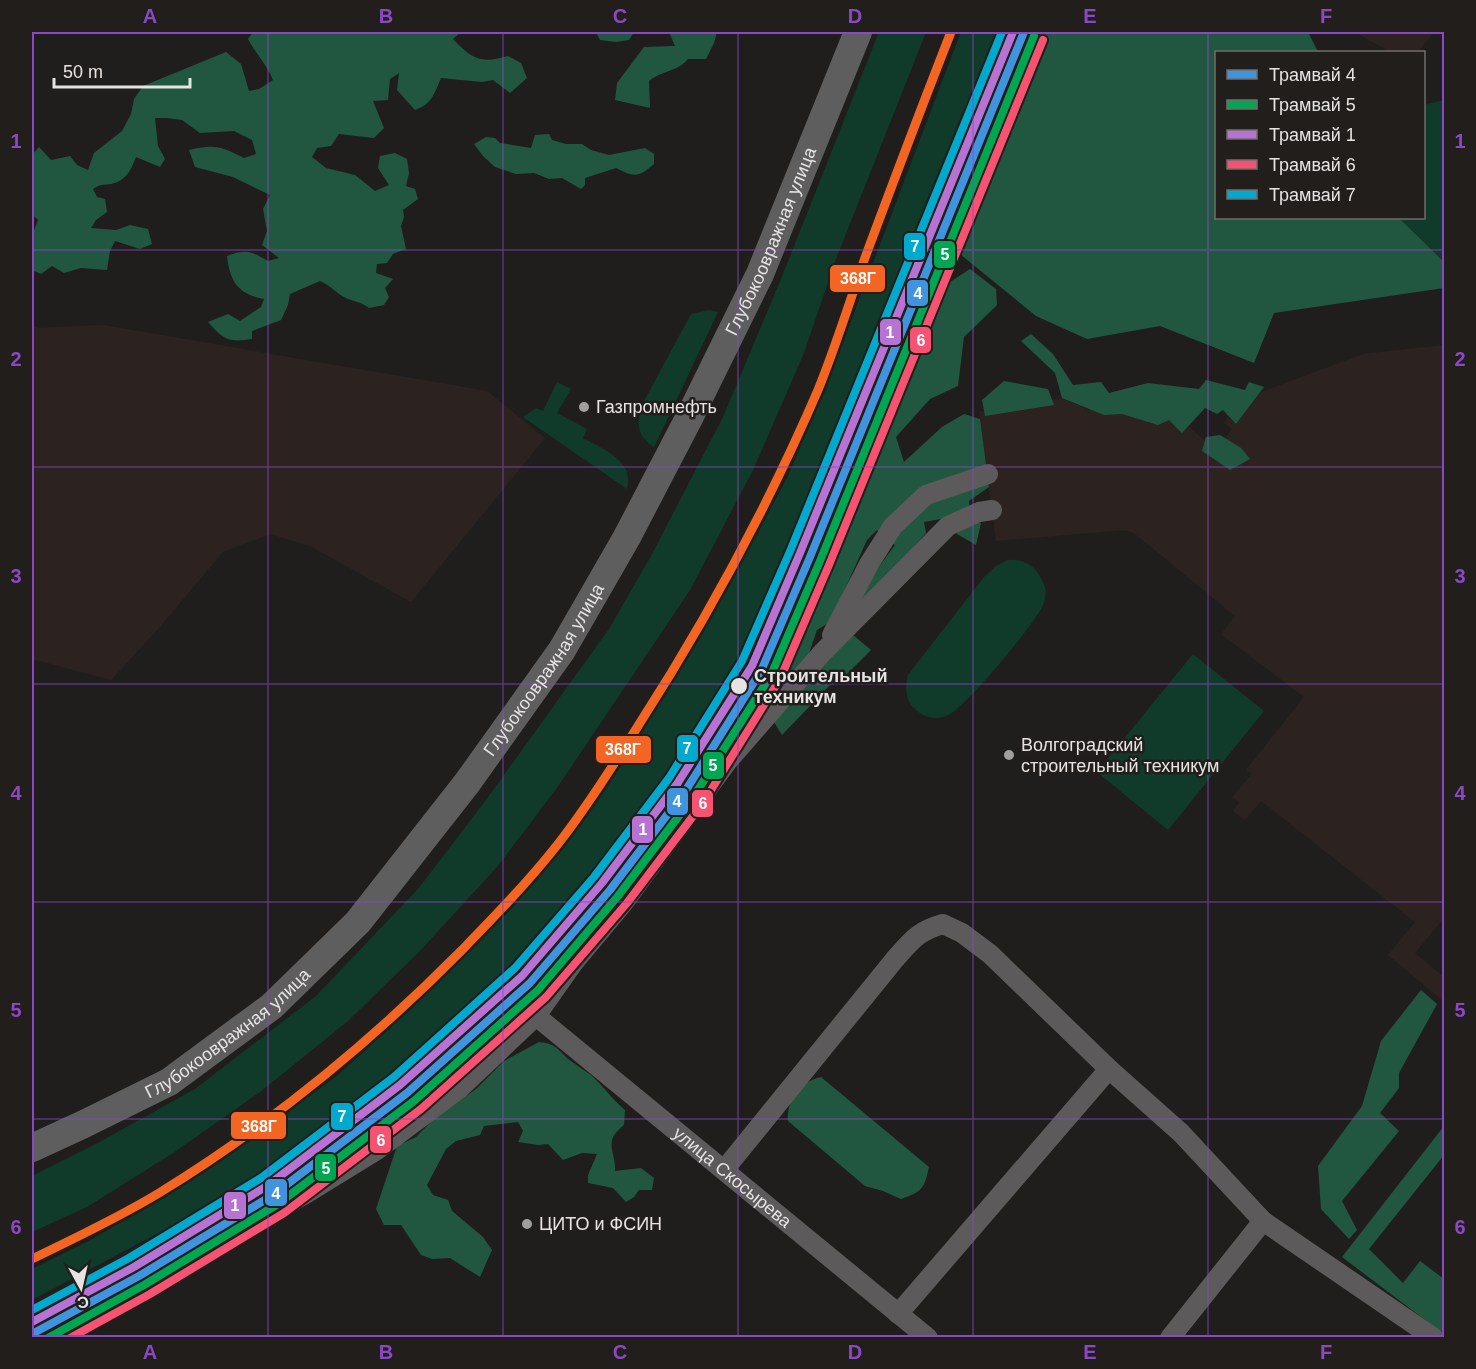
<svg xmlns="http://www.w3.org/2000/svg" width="1476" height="1369" font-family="Helvetica,sans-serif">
  <rect width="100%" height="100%" fill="#201e1d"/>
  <!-- built -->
  <g fill="#2c2320">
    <polygon points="1355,32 1434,32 1418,52 1390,52"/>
    <polygon points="103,325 487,391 545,438 411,602 310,546 270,534 223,552 159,628 111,680 32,659 32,326 38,328"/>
    <polygon points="1444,345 1444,918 1415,953 1444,977 1444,1002 1388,955 1415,922 1261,801 1245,820 1233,811 1239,802 1232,797 1252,774 1246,770 1304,697 1221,634 1235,616 1134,533 1125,530 996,541 979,412 1062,398 1089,410 1168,409 1211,446 1226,437 1232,429 1224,423 1228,417 1236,424 1261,392 1363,354"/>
  </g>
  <!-- green -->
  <g fill="#103b2a">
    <polygon points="879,32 926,32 836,259 804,353 754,468 690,590 559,785 497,867 418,953 348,1021 260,1092 173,1153 87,1207 32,1232 32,1176 96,1144 195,1089 316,996 418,889 486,800 609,629 651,556 723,417 781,279"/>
    <polygon points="961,32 996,32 834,441 732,683 660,791 515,967 393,1077 262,1178 32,1300 32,1269 89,1241 208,1170 337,1076 428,992 536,874 626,758 701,636 787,478 835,363"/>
    <polygon points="1444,100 1444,260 1442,260 1399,218 1424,218 1424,105"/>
    <path d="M 709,310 L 718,312 L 654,447 C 637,436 636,424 642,405 L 691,314 Z"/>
    <path d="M 557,382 L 571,389 L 557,413 L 587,429 L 583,438 C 603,449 635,461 627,489 L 523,417 L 536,408 L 543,411 Z"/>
    <path d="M 1008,560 C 1029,558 1041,572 1046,591 C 1045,599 1044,605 1039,612 C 1028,631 965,708 948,715 C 936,721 924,717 915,709 C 905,701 905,686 908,675 L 984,577 L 996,566 Z"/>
    <polygon points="1193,654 1264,711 1168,830 1097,772"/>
  </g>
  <!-- forest -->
  <g fill="#215740">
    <path d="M 253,32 L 461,32 L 453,39 C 472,59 480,64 508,56 L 521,63 L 527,78 L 510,93 L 493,80 L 482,82 L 441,78 C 434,94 432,104 415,110 L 397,90 L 399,73 L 390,79 L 388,100 L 373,101 L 384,128 L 374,138 L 339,134 L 331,146 L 317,148 L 312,157 L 326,168 L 355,175 L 375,191 L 389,185 L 378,168 L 380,156 L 395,153 L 407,159 L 409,173 L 406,186 L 415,189 L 418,199 L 403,210 L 404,217 L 401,226 L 406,249 L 393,254 L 387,263 L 377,264 L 376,273 L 393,279 L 385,288 L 389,297 L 384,305 L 369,308 C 360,301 354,302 346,298 C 337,294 330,285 320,281 L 290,294 L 288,305 L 281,320 L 252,331 L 252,339 C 228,343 223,339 208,322 L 228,314 L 240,321 L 261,307 L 264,299 C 238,294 230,282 227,256 C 246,249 251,251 268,261 L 279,258 L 262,245 L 267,231 L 263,209 L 270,195 L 233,177 L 195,167 L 189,150 C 216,144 220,146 244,158 L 256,154 L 252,140 L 234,131 L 200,133 L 182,120 L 167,118 L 155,118 L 158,146 L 165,159 L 160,167 L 136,157 C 131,170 126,181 111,184 C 103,185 100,184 93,189 L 97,197 L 105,199 L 107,212 L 96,220 L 91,228 L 116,230 L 130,225 L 148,229 L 152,244 L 140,249 L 115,241 L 110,251 L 107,270 L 81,268 L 64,273 L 52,266 L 41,274 L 32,270 L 32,233 L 33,233 L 38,220 L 32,214 L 32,178 L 33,174 L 32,171 L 32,155 L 39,147 L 51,160 L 70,156 L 77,165 L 88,170 L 94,153 L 122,131 L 131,114 L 134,99 L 143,86 L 226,52 L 241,64 L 249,91 L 259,89 L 273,80 C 267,65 256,54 248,39 Z"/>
    <polygon points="596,32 634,32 629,40 616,42 600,40"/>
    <path d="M 669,32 L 717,32 L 714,43 L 706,59 L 688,59 C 677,72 663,70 649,81 L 650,108 L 615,100 L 617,83 L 644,47 L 675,46 Z"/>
    <polygon points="1037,32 1308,32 1318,52 1216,52 1216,218 1399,218 1442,260 1444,260 1444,288 1274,313 1254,363 1160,326 1087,339 1036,316 955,250"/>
    <path d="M 549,134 L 552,140 L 566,144 L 582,144 L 591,150 L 609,155 L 645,148 L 654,154 L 654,164 C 638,178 634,177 616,168 L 585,178 L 585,185 L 581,189 L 562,178 L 549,179 L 534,173 L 516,174 L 495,167 L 483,156 L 474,144 L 486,137 L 495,138 L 500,143 L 531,148 L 535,135 Z"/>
    <polygon points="970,269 996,289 997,305 964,337 958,386 930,399 896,437 904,462 942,427 964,414 980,419 989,487 969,501 971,522 981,523 976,545 957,534 957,516 924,522 926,533 861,606 859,594 895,545 877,530 867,540 830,622 817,630 807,659 853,635 871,650 847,674 829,686 782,735 769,714 773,671 815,583 900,382 910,371 927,297"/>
    <polygon points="1031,334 1053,354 1073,385 1101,382 1109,393 1148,383 1199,389 1206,380 1245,390 1249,382 1264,387 1236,424 1223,410 1217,414 1205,408 1182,433 1169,420 1158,425 1122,414 1104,415 1062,398 1055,373 1021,341"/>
    <polygon points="1004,381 1048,389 1054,405 985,416 982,400"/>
    <polygon points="1220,435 1241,448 1250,459 1230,470 1202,451 1206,437"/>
    <polygon points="1421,990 1437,1004 1399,1073 1399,1088 1380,1113 1399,1131 1342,1201 1357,1230 1349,1239 1321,1209 1318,1166 1362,1106 1381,1041"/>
    <path d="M 539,1042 C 555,1044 556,1047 567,1058 C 574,1064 583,1069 591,1075 C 603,1086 612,1099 625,1110 L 624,1125 C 602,1142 616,1150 615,1171 L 641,1168 L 654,1178 L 652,1190 L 639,1190 L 634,1197 L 626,1202 L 613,1188 L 588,1183 L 588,1175 L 597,1154 L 582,1153 L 563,1160 L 548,1144 L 538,1145 L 518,1142 L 523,1131 L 518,1122 L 484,1126 L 480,1135 L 456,1141 L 446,1149 L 427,1185 L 433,1195 L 448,1200 L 452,1211 L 483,1237 L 492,1250 L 480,1277 L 450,1258 L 432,1259 L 421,1255 L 401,1225 L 384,1225 L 376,1209 L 397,1146 L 416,1137 L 433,1120 L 476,1089 L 504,1061 Z"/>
    <path d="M 821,1077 L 929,1167 C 924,1189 923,1191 901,1199 L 883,1191 L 865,1186 L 788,1121 C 786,1101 801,1081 821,1077 Z"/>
    <polygon points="1444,1126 1444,1155 1369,1249 1403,1283 1420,1261 1444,1279 1444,1327 1441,1332 1342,1257"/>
  </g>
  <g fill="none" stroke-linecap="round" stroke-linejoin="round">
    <!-- street -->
    <g stroke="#5c5a5b" stroke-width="20">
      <polyline points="832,635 869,564 893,526 926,495 988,474"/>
      <path id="s1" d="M 536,1016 L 928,1338"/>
      <polyline points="1109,1069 1181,1133 1263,1221 1170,1338"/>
      <path d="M 724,1170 L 895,959 C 912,940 918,931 943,924 L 962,933 L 990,954 L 1109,1069 L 898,1314"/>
      <polyline points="1263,1221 1434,1338"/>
      <polyline points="50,1338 307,1193 377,1150 459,1089 536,1016 574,962 624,902 727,762 822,653 948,526 979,512 992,510"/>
    </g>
    <!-- secondary -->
    <path stroke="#5e5e5e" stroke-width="28" id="s2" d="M 32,1148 L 84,1124 L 169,1082 L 272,1006 L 358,922 L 467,783 L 562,650 L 627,537 L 689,418 L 760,274 L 858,32"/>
    <defs>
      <path id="rail-1" d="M 32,1259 C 75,1238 118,1218 159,1193 C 270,1125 370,1043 462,950 C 495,916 529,881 558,844 C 587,807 613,766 638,726 C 707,619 768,506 818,390 C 836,346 850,300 866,255 C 894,180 922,106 951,32"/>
    </defs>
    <!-- rail-1 casing -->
    <use href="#rail-1" stroke="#211e1c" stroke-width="14"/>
    <!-- rail-1 -->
    <use href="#rail-1" stroke="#f26522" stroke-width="9"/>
    <defs>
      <polyline id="tram-1" points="32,1334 139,1276 273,1195 407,1093 530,983 610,890 686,790 761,671 810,557 1024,32"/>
      <polyline id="tram-2" points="48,1338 144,1285 278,1204 414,1101 538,990 618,896 694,796 771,675 820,561 1034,36"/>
      <polyline id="tram-3" points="32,1322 134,1267 267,1186 400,1085 522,976 602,883 677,784 752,666 800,553 1013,32"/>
      <polyline id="tram-4" points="70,1338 150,1294 284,1213 421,1109 546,997 627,903 703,803 780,679 829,565 1043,40"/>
      <polyline id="tram-5" points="32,1310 129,1258 261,1178 394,1077 515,968 594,877 669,778 742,661 791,549 1002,32"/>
    </defs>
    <!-- tram-1 casing -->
    <use href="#tram-1" stroke="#211e1c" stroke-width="12"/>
    <!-- tram-2 casing -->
    <use href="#tram-2" stroke="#211e1c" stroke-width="12"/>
    <!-- tram-3 casing -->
    <use href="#tram-3" stroke="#211e1c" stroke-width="12"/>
    <!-- tram-4 casing -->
    <use href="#tram-4" stroke="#211e1c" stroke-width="12"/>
    <!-- tram-5 casing -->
    <use href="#tram-5" stroke="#211e1c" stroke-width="12"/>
    <!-- tram-1 -->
    <use href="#tram-1" stroke="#4094de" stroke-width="8"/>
    <!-- tram-2 -->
    <use href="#tram-2" stroke="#00a651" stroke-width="8"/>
    <!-- tram-3 -->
    <use href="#tram-3" stroke="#b673d3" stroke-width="8"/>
    <!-- tram-4 -->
    <use href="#tram-4" stroke="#f65372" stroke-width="8"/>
    <!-- tram-5 -->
    <use href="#tram-5" stroke="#00a9ce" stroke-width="8"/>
  </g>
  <!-- grid -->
  <path fill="none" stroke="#8b48c4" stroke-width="1.5" stroke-opacity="0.55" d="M 268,32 L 268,1338M 503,32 L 503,1338M 738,32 L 738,1338M 973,32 L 973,1338M 1208,32 L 1208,1338M 32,250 L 1444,250M 32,467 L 1444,467M 32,684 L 1444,684M 32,902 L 1444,902M 32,1119 L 1444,1119"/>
  <!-- markers -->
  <g fill="#a19f9d" stroke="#211e1c" stroke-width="2">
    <circle cx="584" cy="407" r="6"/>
    <circle cx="1009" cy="755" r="6"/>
    <circle cx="527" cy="1224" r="6"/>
  </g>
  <circle fill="#e6e4e2" stroke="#211e1c" stroke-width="2" cx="739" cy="686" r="9"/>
  <g text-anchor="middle" stroke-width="5" stroke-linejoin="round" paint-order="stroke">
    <!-- street labels -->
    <g font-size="18" fill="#e6e4e2" stroke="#211e1c">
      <text dy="6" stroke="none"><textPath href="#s2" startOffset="1200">Глубокоовражная улица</textPath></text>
      <text dy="6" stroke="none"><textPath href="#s2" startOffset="714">Глубокоовражная улица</textPath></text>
      <text dy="6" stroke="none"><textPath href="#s2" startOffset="228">Глубокоовражная улица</textPath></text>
      <text dy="6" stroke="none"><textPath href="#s1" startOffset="254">улица Скосырева</textPath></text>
    </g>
    <!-- poi labels -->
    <g font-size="18" fill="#e6e4e2" stroke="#211e1c" text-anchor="start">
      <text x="596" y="413">Газпромнефть</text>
      <text x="1021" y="751">Волгоградский<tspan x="1021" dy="21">строительный техникум</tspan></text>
      <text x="539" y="1230">ЦИТО и ФСИН</text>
    </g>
    <!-- stop labels -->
    <g font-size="18" font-weight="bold" fill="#e6e4e2" stroke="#211e1c" text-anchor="start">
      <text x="754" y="682">Строительный<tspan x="754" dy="21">техникум</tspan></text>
    </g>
  </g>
  <g stroke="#211e1c" stroke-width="2">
    <rect x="903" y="232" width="23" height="29" rx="6" fill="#00a9ce"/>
    <rect x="933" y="240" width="23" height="29" rx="6" fill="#00a651"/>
    <rect x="829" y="264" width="57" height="29" rx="6" fill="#f26522"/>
    <rect x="906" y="279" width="23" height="28" rx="6" fill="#4094de"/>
    <rect x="879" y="318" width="23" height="28" rx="6" fill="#b673d3"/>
    <rect x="909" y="326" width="23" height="28" rx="6" fill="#f65372"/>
    <rect x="676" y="734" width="23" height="29" rx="6" fill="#00a9ce"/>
    <rect x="595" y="735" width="57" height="29" rx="6" fill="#f26522"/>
    <rect x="702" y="751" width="23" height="29" rx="6" fill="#00a651"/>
    <rect x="666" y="787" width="23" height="29" rx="6" fill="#4094de"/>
    <rect x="691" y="789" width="23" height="29" rx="6" fill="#f65372"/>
    <rect x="631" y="815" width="23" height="29" rx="6" fill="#b673d3"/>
    <rect x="330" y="1102" width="24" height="29" rx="6" fill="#00a9ce"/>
    <rect x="230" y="1111" width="57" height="29" rx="6" fill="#f26522"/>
    <rect x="369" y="1125" width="23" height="29" rx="6" fill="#f65372"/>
    <rect x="314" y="1153" width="23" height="29" rx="6" fill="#00a651"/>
    <rect x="264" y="1178" width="24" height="29" rx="6" fill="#4094de"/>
    <rect x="223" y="1191" width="24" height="29" rx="6" fill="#b673d3"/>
  </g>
  <g font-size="16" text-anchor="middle" font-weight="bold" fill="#fff">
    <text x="915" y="252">7</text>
    <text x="945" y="260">5</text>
    <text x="858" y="284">368Г</text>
    <text x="918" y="299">4</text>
    <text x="890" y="338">1</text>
    <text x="921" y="346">6</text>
    <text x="687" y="754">7</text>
    <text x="623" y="755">368Г</text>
    <text x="713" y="771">5</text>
    <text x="677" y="807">4</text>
    <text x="703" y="809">6</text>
    <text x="643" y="835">1</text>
    <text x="342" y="1122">7</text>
    <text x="259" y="1132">368Г</text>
    <text x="381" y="1146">6</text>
    <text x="326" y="1174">5</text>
    <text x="276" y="1199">4</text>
    <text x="235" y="1211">1</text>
  </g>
  <!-- border -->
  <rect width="1476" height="1369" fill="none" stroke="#211e1c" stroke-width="66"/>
  <!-- legend -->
  <rect x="1215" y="51" width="210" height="168" fill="#211e1c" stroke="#706d6b" stroke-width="1.5"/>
  <rect x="1227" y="70" width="30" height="9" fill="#4094de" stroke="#706d6b" stroke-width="1.5"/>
  <text x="1269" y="81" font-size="18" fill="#e6e4e2">Трамвай 4</text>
  <rect x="1227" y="100" width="30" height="9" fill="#00a651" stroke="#706d6b" stroke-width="1.5"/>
  <text x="1269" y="111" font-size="18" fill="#e6e4e2">Трамвай 5</text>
  <rect x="1227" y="130" width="30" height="9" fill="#b673d3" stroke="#706d6b" stroke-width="1.5"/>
  <text x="1269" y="141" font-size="18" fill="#e6e4e2">Трамвай 1</text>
  <rect x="1227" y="160" width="30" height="9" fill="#f65372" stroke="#706d6b" stroke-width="1.5"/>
  <text x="1269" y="171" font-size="18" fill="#e6e4e2">Трамвай 6</text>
  <rect x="1227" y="190" width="30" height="9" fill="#00a9ce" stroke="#706d6b" stroke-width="1.5"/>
  <text x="1269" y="201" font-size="18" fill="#e6e4e2">Трамвай 7</text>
  <!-- north arrow -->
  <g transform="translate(81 1288) rotate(172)" stroke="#211e1c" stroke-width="4.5" paint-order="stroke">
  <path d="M0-4.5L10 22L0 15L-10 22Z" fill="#e6e4e2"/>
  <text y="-9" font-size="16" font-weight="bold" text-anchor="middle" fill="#e6e4e2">С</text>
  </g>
  <!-- scale -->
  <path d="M54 78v9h136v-9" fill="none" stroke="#e6e4e2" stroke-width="3"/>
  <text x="63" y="78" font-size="18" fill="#e6e4e2" stroke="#211e1c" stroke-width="4.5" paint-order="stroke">50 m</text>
  <rect x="33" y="33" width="1410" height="1303" fill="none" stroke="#8b48c4" stroke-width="2"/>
  <g font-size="20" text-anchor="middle" font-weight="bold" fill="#8b48c4">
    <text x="150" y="23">A</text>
    <text x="386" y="23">B</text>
    <text x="620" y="23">C</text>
    <text x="855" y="23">D</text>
    <text x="1090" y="23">E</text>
    <text x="1326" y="23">F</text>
    <text x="16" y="148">1</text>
    <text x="1460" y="148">1</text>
    <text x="16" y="366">2</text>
    <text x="1460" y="366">2</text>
    <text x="16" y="583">3</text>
    <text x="1460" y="583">3</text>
    <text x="16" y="800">4</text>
    <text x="1460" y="800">4</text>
    <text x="16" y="1017">5</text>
    <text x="1460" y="1017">5</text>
    <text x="16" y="1234">6</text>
    <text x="1460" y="1234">6</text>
    <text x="150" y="1359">A</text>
    <text x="386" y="1359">B</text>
    <text x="620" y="1359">C</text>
    <text x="855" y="1359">D</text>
    <text x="1090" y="1359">E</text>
    <text x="1326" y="1359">F</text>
  </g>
</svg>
